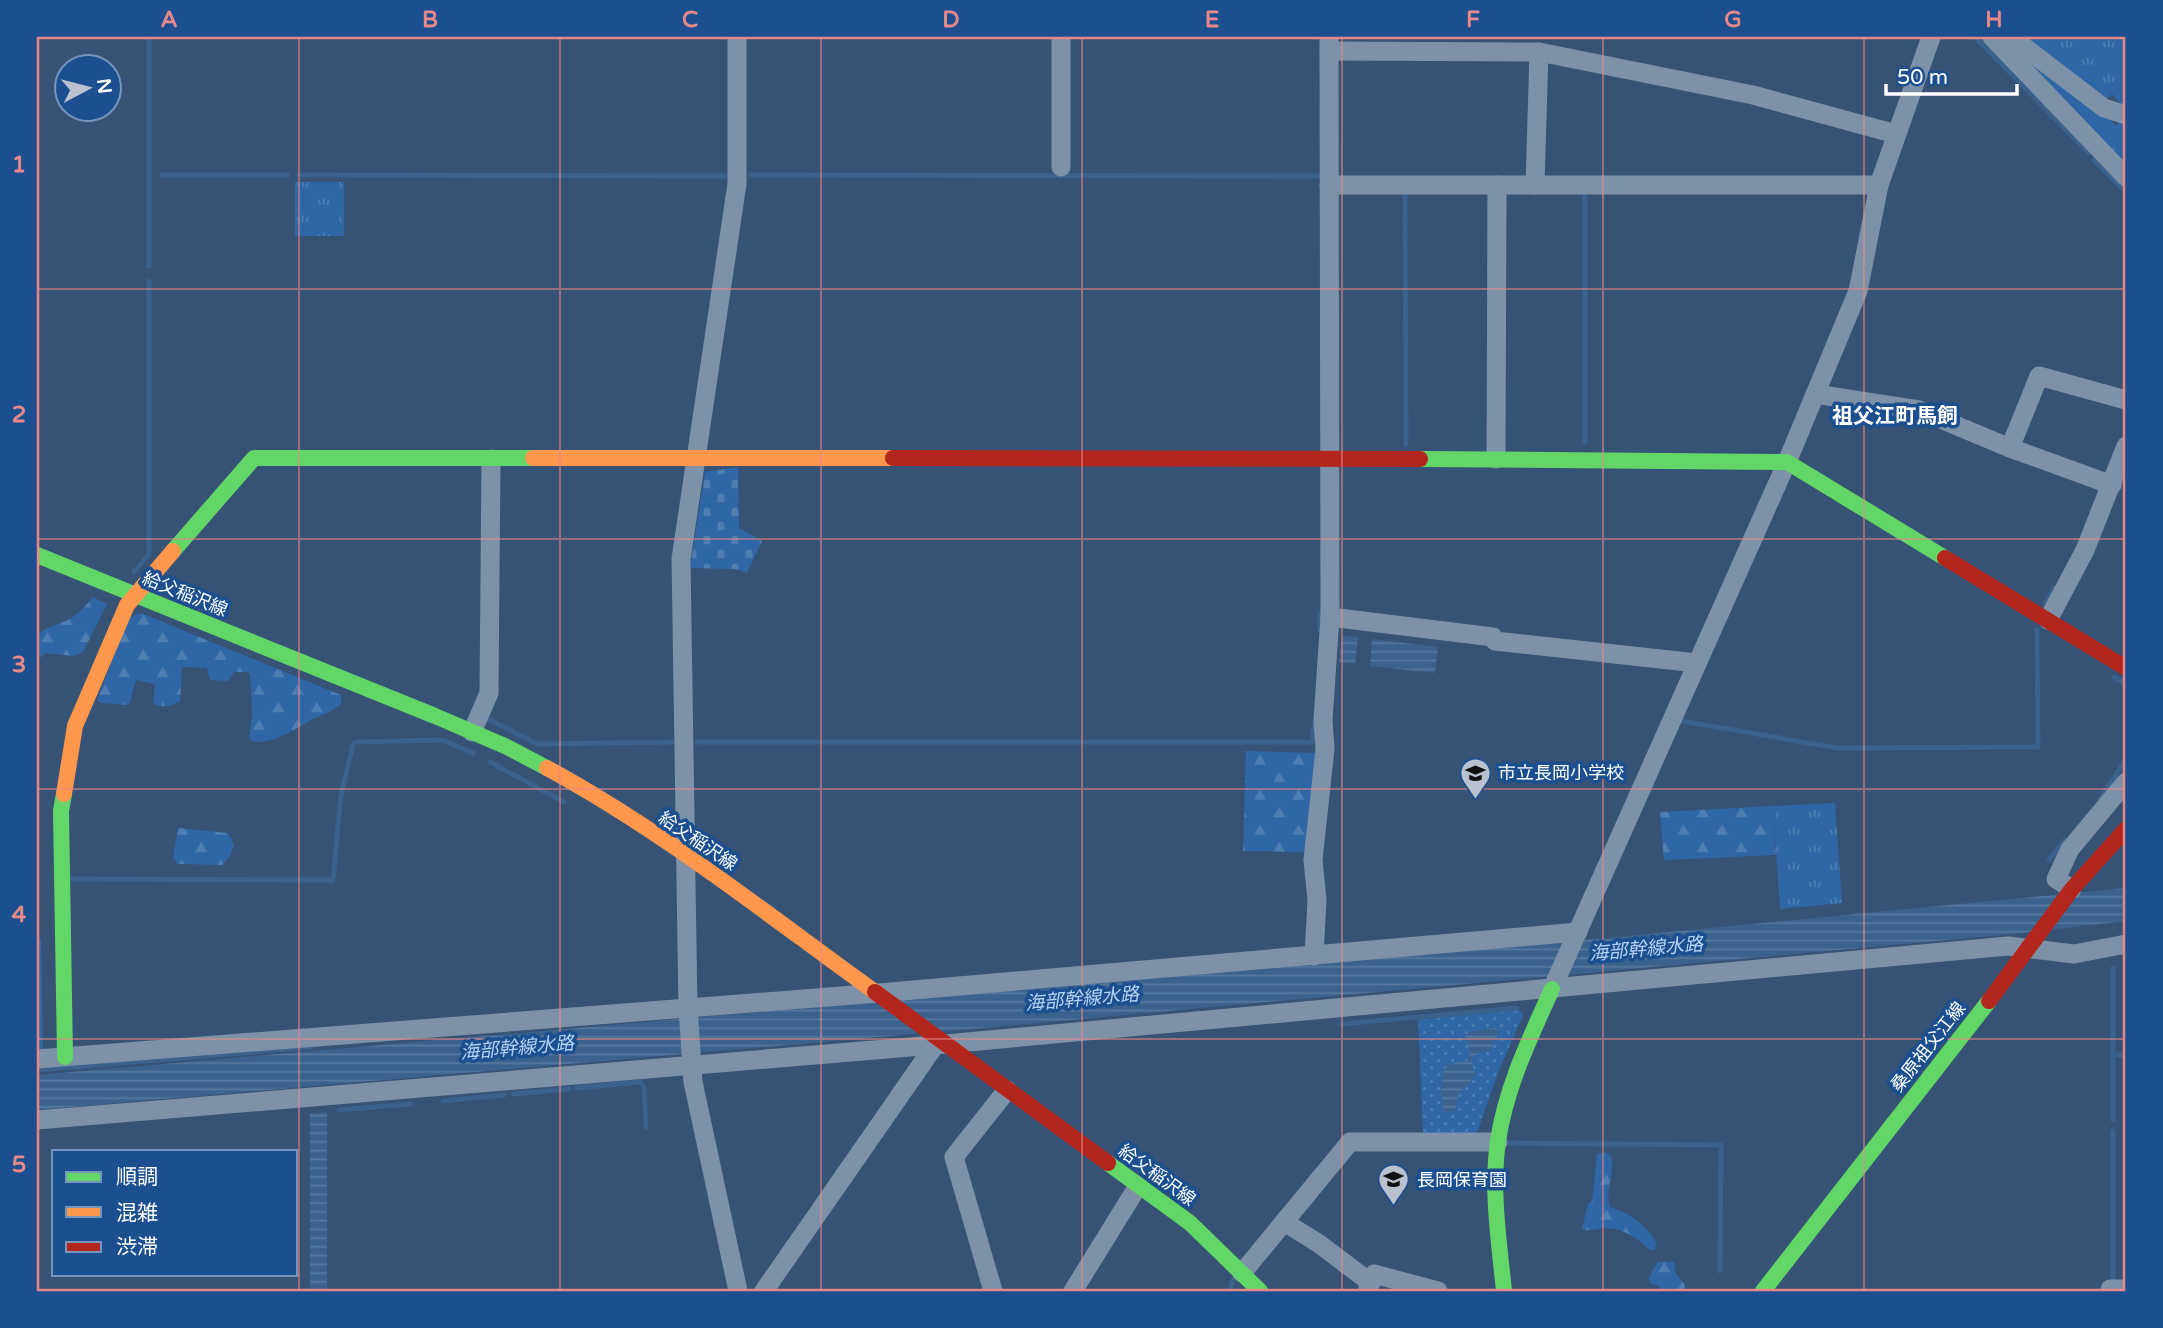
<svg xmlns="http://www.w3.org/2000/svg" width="2163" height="1328" font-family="'Varela Round','Noto Sans JP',sans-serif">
  <defs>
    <pattern id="grass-tufts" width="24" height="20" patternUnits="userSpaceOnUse" patternTransform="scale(1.75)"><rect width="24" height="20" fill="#2f66a5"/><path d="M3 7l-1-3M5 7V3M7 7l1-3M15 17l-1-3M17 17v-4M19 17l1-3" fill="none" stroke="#4e7db2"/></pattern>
    <pattern id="forest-firs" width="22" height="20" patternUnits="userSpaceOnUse" patternTransform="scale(1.75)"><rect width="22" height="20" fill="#2f66a5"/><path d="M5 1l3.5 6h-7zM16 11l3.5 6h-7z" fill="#4e7db2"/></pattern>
    <pattern id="cemetery-stones" width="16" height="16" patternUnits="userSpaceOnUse" patternTransform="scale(1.75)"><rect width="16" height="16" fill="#2f66a5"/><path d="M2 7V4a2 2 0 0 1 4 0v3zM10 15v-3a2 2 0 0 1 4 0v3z" fill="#4e7db2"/></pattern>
    <pattern id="park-dots" width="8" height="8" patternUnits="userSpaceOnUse" patternTransform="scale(1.75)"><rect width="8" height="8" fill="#2f66a5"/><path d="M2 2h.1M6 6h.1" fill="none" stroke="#4e7db2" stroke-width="1.8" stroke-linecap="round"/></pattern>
    <pattern id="water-rules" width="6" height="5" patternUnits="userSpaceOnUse" patternTransform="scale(1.75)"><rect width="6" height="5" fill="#3b618d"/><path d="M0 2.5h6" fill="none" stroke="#58799e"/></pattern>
  </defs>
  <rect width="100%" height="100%" fill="#365274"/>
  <!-- grass -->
  <g fill="url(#grass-tufts)">
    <polygon points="2002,37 2100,110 2116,126 2123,119 2126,122 2126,168"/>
    <polygon points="2022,37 2126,37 2126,109 2112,94 2103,102"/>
    <rect x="295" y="182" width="49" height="54"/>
    <polygon points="1835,803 1842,903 1780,909 1773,806"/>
    <polygon points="37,939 41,939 43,1053 37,1053"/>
  </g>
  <!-- forest -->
  <g fill="url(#forest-firs)">
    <path d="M 93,597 L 107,604 L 83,652 L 74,656 L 45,653 L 37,661 L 37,635 C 46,627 57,625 68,620 C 78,615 85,606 93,597 Z"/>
    <path d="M 141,613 L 341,695 L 341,704 C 331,713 322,714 311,720 C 297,728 264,750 249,739 L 252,715 L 250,674 L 247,672 L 234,672 L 228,681 L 210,680 L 207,668 L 182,667 L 180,701 C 170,707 163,708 153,703 L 155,684 L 136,680 L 129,705 L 101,703 L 97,700 L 129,617 Z"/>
    <polygon points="1246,751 1319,753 1310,852 1243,851"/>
    <polygon points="1773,806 1776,855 1664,860 1660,812"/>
    <polygon points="178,828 228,833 234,845 230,856 222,865 178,864 173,858"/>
    <path d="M 1604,1152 L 1610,1155 C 1617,1172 1604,1190 1610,1207 C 1630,1213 1648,1225 1657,1245 L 1654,1250 L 1650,1250 C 1637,1238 1623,1228 1604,1228 C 1596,1229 1590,1232 1582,1229 L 1588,1204 L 1592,1201 L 1597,1154 Z"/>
    <polygon points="1658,1262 1674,1262 1676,1274 1685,1285 1684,1291 1661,1291 1659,1286 1650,1283 1649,1277"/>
  </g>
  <!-- cemetery -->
  <polygon fill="url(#cemetery-stones)" points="738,467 739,528 762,541 747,573 735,569 690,568 705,472"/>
  <!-- park -->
  <polygon fill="url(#park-dots)" points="1518,1008 1523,1015 1498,1073 1477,1133 1423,1133 1418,1020"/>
  <!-- water -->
  <g fill="url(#water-rules)">
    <polygon points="1342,636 1358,637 1355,664 1339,662"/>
    <polygon points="1372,639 1438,647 1435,673 1370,666"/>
    <polygon points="2126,888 2126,921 2013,934 972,1029 37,1110 37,1075 1586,940"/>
    <path d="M 1496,1028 L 1499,1032 L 1490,1050 L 1473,1056 L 1472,1062 L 1475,1076 L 1459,1093 L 1455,1111 L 1446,1113 L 1443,1110 C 1442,1099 1438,1071 1449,1065 C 1454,1062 1461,1063 1467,1061 L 1470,1052 L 1466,1035 L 1469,1032 Z"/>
    <polygon points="327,1112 327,1291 310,1291 310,1114"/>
  </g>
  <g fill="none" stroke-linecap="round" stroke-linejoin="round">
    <!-- stream -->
    <g stroke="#3b618d" stroke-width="5">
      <polyline points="149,37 149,266"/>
      <polyline points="1975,37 2089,153"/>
      <polyline points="2094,160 2126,192"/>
      <polyline points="162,175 287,175"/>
      <polyline points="299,175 725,176"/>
      <polyline points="751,175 1320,176"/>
      <polyline points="1585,190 1585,442"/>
      <polyline points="1405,191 1406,445"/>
      <polyline points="134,572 149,554 149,281"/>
      <polyline points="2046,603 2054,588"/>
      <polyline points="1320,613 1320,631"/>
      <polyline points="2114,677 2126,684"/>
      <polyline points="484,717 537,744 672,742"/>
      <polyline points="1681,721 1838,748 2038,747 2037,630"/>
      <polyline points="697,742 1312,742 1315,721"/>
      <polyline points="490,762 564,802"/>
      <polyline points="2099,801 2126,759"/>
      <polyline points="2049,859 2065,840"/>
      <polyline points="70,879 333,880 341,795 353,744 356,742 442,740 473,753"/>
      <polyline points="2113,968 2113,1120"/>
      <polyline points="1341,1024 1517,1008"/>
      <polyline points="2113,1055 2126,1055"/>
      <polyline points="37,1070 311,1047"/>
      <polyline points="577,1088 640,1082 644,1087 646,1127"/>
      <polyline points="514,1094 569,1089"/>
      <polyline points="443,1101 504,1095"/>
      <polyline points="339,1110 410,1104"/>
      <polyline points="1509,1143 1721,1145 1720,1271"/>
      <polyline points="2113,1285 2113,1131"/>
      <polyline points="1230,1291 1233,1279"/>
    </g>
    <!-- street -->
    <g stroke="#7d92a8" stroke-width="19">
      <polyline points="737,37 737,184 681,559 688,1008 693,1082 738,1291"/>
      <polyline points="1992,37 2126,177"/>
      <polyline points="2011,37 2104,108 2126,115"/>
      <polyline points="1329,51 1539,52 1753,95 1896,134"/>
      <polyline points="1061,167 1061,37"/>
      <polyline points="1329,185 1879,185"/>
      <polyline points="1535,185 1539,52"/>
      <polyline points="1815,394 1919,410 2010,448 2112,485"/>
      <polyline points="2010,448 2039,376 2126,400"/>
      <polyline points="1496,459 1497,185"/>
      <polyline points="1330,617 1493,637 1495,641 1697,663"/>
      <polyline points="2048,620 2085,550 2126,446"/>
      <polyline points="472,732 489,693 491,459"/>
      <polyline points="2072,889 2056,879 2070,849 2126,782"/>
      <polyline points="1314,956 1317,900 1313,860 1325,749 1323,720 1330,617 1329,37"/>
      <polyline points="1552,989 1787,462 1858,291 1879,185 1931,37"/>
      <polyline points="37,1059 879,993 1578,932"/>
      <polyline points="37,1120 946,1044 2008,946 2074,954 2126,944"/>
      <polyline points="1284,1222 1318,1243 1371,1283"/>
      <polyline points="1242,1273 1350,1142 1498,1142"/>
      <polyline points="1368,1288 1374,1274 1438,1291"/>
      <polyline points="764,1291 935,1045"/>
      <polyline points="993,1291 954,1157 1007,1090"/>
      <polyline points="1073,1291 1138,1186"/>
      <polyline points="2110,1291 2110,1289 2126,1289"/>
    </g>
    <!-- fast -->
    <g stroke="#63d668" stroke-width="16">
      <polyline points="1420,459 1787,462 1945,558"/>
      <polyline points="173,551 254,458 533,458"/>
      <polyline points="37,555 435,716 507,747 547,768"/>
      <polyline points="64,794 61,811 65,1057"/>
      <polyline points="1108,1163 1190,1223 1260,1291"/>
      <path d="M 1504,1291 C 1499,1241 1491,1190 1498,1141 C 1506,1087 1530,1038 1552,989"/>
      <polyline points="1763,1291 1989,1001"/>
    </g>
    <!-- slow -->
    <g stroke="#ff974d" stroke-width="16">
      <polyline points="533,458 893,458"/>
      <path d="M 547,768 C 663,831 768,915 875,992"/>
      <polyline points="64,794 75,726 127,605 173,551"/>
    </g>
    <!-- jam -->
    <g stroke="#b3261e" stroke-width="16">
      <polyline points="893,458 1420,459"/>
      <polyline points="1945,558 2126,668"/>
      <polyline points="875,992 1108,1163"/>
      <polyline points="1989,1001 2072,889 2126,829"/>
    </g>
  </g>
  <!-- grid -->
  <path fill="none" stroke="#e88989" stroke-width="2" stroke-opacity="0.55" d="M 299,37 L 299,1291M 560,37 L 560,1291M 821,37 L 821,1291M 1082,37 L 1082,1291M 1342,37 L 1342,1291M 1603,37 L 1603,1291M 1864,37 L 1864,1291M 37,289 L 2126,289M 37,539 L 2126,539M 37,789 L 2126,789M 37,1039 L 2126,1039"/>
  <!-- icons -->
  <defs>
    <symbol id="school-pin" viewBox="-11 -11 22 30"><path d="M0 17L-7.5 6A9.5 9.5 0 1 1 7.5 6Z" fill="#b9c2ce" stroke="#1b4f8f"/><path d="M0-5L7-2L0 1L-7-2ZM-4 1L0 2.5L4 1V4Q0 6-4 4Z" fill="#111"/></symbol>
  </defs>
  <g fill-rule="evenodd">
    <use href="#school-pin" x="1458" y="756" width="35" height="47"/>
    <use href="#school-pin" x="1376" y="1162" width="35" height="47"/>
  </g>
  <g text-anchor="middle" stroke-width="7" stroke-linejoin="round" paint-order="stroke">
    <!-- street labels -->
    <g font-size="18" fill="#fff" stroke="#1b4f8f">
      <text transform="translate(185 594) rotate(22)" y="6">給父稲沢線</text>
      <text transform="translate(698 841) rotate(34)" y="6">給父稲沢線</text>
      <text transform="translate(1928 1047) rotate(-52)" y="6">桑原祖父江線</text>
      <text transform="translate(1157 1175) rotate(36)" y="6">給父稲沢線</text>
    </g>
    <!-- poi labels -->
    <g font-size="18" fill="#fff" stroke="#1b4f8f" text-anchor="start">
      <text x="1498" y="779">市立長岡小学校</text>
      <text x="1417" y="1186">長岡保育園</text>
    </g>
    <!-- water labels -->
    <g font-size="19" font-style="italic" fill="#b5d3f5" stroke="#1b4f8f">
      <text transform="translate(1646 948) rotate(-5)" y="7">海部幹線水路</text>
      <text transform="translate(1082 998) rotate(-5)" y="7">海部幹線水路</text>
      <text transform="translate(517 1047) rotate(-5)" y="7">海部幹線水路</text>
    </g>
    <!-- quarter labels -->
    <g font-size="21" font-weight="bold" fill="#fff" stroke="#1b4f8f">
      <text x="1895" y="423">祖父江町馬飼</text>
    </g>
  </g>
  <!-- border -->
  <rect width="2163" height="1328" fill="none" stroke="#1b4f8f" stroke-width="77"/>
  <!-- legend -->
  <rect x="52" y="1150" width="245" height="126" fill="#1b4f8f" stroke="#7695bc" stroke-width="2"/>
  <rect x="66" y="1172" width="35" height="10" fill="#63d668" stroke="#7695bc" stroke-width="2"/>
  <text x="116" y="1184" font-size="21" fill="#ffffff">順調</text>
  <rect x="66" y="1207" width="35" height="10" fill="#ff974d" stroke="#7695bc" stroke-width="2"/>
  <text x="116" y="1220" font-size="21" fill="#ffffff">混雑</text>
  <rect x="66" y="1242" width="35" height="10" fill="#b3261e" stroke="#7695bc" stroke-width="2"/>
  <text x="116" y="1254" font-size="21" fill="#ffffff">渋滞</text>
  <!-- north arrow -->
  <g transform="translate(88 88) rotate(83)"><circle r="33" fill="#1b4f8f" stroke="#7695bc" stroke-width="2"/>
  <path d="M0-5L12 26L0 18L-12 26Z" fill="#b9c2ce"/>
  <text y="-10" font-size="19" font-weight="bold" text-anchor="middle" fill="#ffffff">N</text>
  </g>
  <!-- scale -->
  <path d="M1886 84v10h131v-10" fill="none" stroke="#ffffff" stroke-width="3.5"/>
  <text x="1897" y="84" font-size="21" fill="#ffffff" stroke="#1b4f8f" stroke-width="5" paint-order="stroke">50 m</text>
  <rect x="38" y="38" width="2086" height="1252" fill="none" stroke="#e88989" stroke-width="2.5"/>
  <g font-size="23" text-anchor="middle" font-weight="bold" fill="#e88989">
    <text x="169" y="27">A</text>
    <text x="430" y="27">B</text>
    <text x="690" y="27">C</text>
    <text x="951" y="27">D</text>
    <text x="1212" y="27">E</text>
    <text x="1473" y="27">F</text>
    <text x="1733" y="27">G</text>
    <text x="1994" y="27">H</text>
    <text x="19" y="172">1</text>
    <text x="19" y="422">2</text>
    <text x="19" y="672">3</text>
    <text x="19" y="922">4</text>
    <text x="19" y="1172">5</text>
  </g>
</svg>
